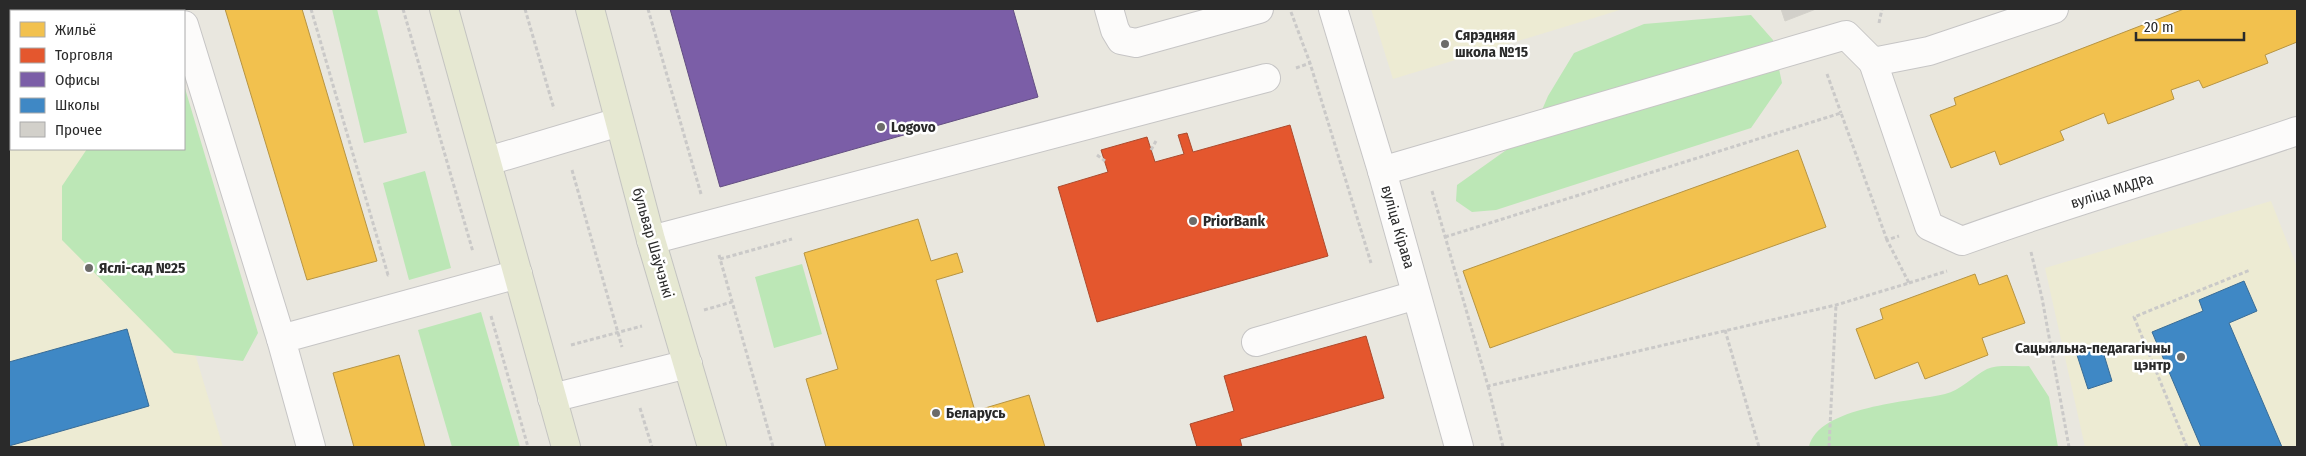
<svg xmlns="http://www.w3.org/2000/svg" width="2306" height="456" font-family="'Fira Sans Condensed',sans-serif">
  <rect width="100%" height="100%" fill="#e9e7df"/>
  <!-- education -->
  <g fill="#edebd3">
    <polygon points="1371,9 1623,9 1393,79"/>
    <polygon points="11,29 11,149 134,149 223,447 9,447 9,30"/>
    <polygon points="2271,201 2297,267 2297,447 2085,447 2045,268"/>
  </g>
  <!-- green -->
  <g fill="#bce7b6">
    <polygon points="9,9 161,9 162,11 11,11 11,92 9,96"/>
    <polygon points="332,9 377,9 407,133 364,143"/>
    <polygon points="1751,15 1773,40 1782,83 1751,128 1496,210 1472,212 1456,201 1457,185 1533,131 1548,96 1574,53 1644,24"/>
    <polygon points="184,85 258,333 243,361 174,353 62,240 62,186 87,149 184,149"/>
    <polygon points="425,171 451,268 409,280 383,183"/>
    <polygon points="802,264 822,334 774,348 755,277"/>
    <polygon points="481,312 520,447 452,447 418,330"/>
    <path d="M 2029,366 L 2049,397 L 2058,447 L 1809,447 C 1818,406 1911,402 1945,394 C 1960,391 1973,376 1987,369 C 1998,364 2017,367 2029,366 Z"/>
  </g>
  <!-- homes -->
  <g fill="#f2c14e" stroke="#b69443">
    <polygon points="225,9 302,9 377,261 307,280"/>
    <polygon points="2184,9 2297,9 2297,42 2265,55 2268,63 2203,88 2199,80 2171,90 2174,99 2108,124 2104,113 2060,131 2064,140 2000,165 1995,151 1951,168 1930,115 1956,105 1954,98"/>
    <polygon points="1798,150 1826,227 1490,348 1463,271"/>
    <polygon points="918,219 931,261 957,253 963,272 936,280 975,411 1029,395 1045,447 826,447 806,379 838,369 804,253"/>
    <polygon points="1975,274 1979,285 2007,275 2025,323 1982,338 1988,355 1925,379 1918,362 1875,379 1856,329 1883,319 1880,309"/>
    <polygon points="399,355 425,447 354,447 333,373"/>
  </g>
  <!-- shops -->
  <g fill="#e4572e" stroke="#ac4a2d">
    <polygon points="1290,125 1328,256 1097,322 1058,187 1108,172 1101,150 1147,137 1155,162 1184,154 1178,135 1187,133 1193,152"/>
    <polygon points="1366,336 1384,398 1240,439 1242,447 1197,447 1190,424 1234,411 1224,376"/>
  </g>
  <!-- offices -->
  <polygon fill="#7b5ea7" stroke="#634e82" points="670,9 1013,9 1038,97 720,187"/>
  <!-- schools -->
  <g fill="#3f88c5" stroke="#396c96">
    <polygon points="2244,281 2257,311 2229,323 2282,447 2201,447 2152,332 2203,311 2199,300"/>
    <polygon points="127,329 149,406 9,446 9,362"/>
    <polygon points="2101,345 2112,381 2088,389 2076,352"/>
  </g>
  <!-- building -->
  <polygon fill="#d2d0ca" stroke="#d4d2cb" points="1781,9 1816,9 1785,21"/>
  <g fill="none" stroke-linecap="round" stroke-linejoin="round">
    <defs>
      <g id="minor">
        <polyline points="1109,9 1115,30 1121,40 1136,43 1259,9"/>
        <polyline points="1333,9 1382,171 1459,447"/>
        <polyline points="184,25 281,339"/>
        <path d="M 1873,62 L 1929,226 L 1962,241 C 2072,201 2186,169 2297,131"/>
        <polyline points="488,161 619,122"/>
        <polyline points="1382,171 1846,35 1873,62 1929,51 2054,9"/>
        <polyline points="651,240 1266,78"/>
        <polyline points="1256,342 1416,295"/>
        <polyline points="552,398 688,364"/>
        <polyline points="311,447 281,339 518,274"/>
      </g>
      <g id="major">
        <polyline points="444,9 566,447"/>
        <polyline points="590,9 651,240 712,447"/>
      </g>
    </defs>
    <!-- minor casing -->
    <use href="#minor" stroke="#c6c5c5" stroke-width="30"/>
    <!-- major casing -->
    <use href="#major" stroke="#c4c4c1" stroke-width="30"/>
    <!-- path -->
    <g stroke="#cac9c8" stroke-width="3" stroke-dasharray="4 2.5" stroke-linecap="butt">
      <polyline points="311,9 388,275 390,274"/>
      <polyline points="403,9 473,252"/>
      <polyline points="525,9 554,109"/>
      <polyline points="648,9 701,194"/>
      <polyline points="1291,12 1310,63 1371,263"/>
      <polyline points="1879,23 1882,9"/>
      <polyline points="1296,68 1310,63"/>
      <polyline points="1827,74 1841,113"/>
      <polyline points="1151,150 1156,141"/>
      <polyline points="1097,155 1105,161"/>
      <polyline points="572,170 622,347"/>
      <polyline points="1432,191 1488,386 1836,305 1909,283 1887,240 1899,236"/>
      <polyline points="1445,237 1841,113 1887,240"/>
      <polyline points="2031,252 2042,298 2069,447"/>
      <polyline points="719,255 773,447"/>
      <polyline points="720,259 792,239"/>
      <polyline points="1909,283 1947,271"/>
      <polyline points="704,310 732,302"/>
      <polyline points="491,316 528,447"/>
      <polyline points="1725,330 1759,447"/>
      <polyline points="571,345 642,326"/>
      <polyline points="1488,386 1503,447"/>
      <polyline points="640,408 652,447"/>
      <polyline points="1829,447 1836,305"/>
      <polyline points="2187,447 2134,317 2250,270"/>
    </g>
    <!-- minor -->
    <use href="#minor" stroke="#fcfbfa" stroke-width="28"/>
    <!-- major -->
    <use href="#major" stroke="#e6e8d2" stroke-width="28"/>
  </g>
  <!-- markers -->
  <g fill="#6d6c69" stroke="#fff" stroke-width="2">
    <circle cx="1445" cy="44" r="5"/>
    <circle cx="881" cy="127" r="5"/>
    <circle cx="1193" cy="221" r="5"/>
    <circle cx="89" cy="268" r="5"/>
    <circle cx="2181" cy="357" r="5"/>
    <circle cx="936" cy="413" r="5"/>
  </g>
  <g text-anchor="middle" stroke-width="5" stroke-linejoin="round" paint-order="stroke">
    <!-- poi labels -->
    <g font-size="15" font-weight="bold" fill="#2a2a2a" stroke="#fff" text-anchor="start">
      <text x="1455" y="40">Сярэдняя<tspan x="1455" dy="17">школа №15</tspan></text>
      <text x="891" y="132">Logovo</text>
      <text x="1203" y="226">PriorBank</text>
      <text x="99" y="273">Яслі-сад №25</text>
      <text x="2171" y="353" text-anchor="end">Сацыяльна-педагагічны<tspan x="2171" dy="17">цэнтр</tspan></text>
      <text x="946" y="418">Беларусь</text>
    </g>
    <!-- street labels -->
    <g font-size="15" fill="#2a2a2a" stroke="#fff">
      <text transform="translate(2112 191) rotate(-17)" y="5">вуліца МАДРа</text>
      <text transform="translate(1398 227) rotate(74)" y="5">вуліца Кірава</text>
      <text transform="translate(653 243) rotate(74)" y="5">бульвар Шаўчэнкі</text>
    </g>
  </g>
  <!-- border -->
  <rect width="2306" height="456" fill="none" stroke="#2a2a2a" stroke-width="20"/>
  <!-- legend -->
  <rect x="10" y="10" width="175" height="140" fill="#ffffff" stroke="#aaaaaa"/>
  <rect x="20" y="22" width="25" height="15" fill="#f2c14e" stroke="#aaaaaa"/>
  <text x="55" y="35" font-size="15" fill="#2a2a2a">Жильё</text>
  <rect x="20" y="48" width="25" height="15" fill="#e4572e" stroke="#aaaaaa"/>
  <text x="55" y="60" font-size="15" fill="#2a2a2a">Торговля</text>
  <rect x="20" y="72" width="25" height="15" fill="#7b5ea7" stroke="#aaaaaa"/>
  <text x="55" y="85" font-size="15" fill="#2a2a2a">Офисы</text>
  <rect x="20" y="98" width="25" height="15" fill="#3f88c5" stroke="#aaaaaa"/>
  <text x="55" y="110" font-size="15" fill="#2a2a2a">Школы</text>
  <rect x="20" y="122" width="25" height="15" fill="#d2d0ca" stroke="#aaaaaa"/>
  <text x="55" y="135" font-size="15" fill="#2a2a2a">Прочее</text>
  <!-- scale -->
  <path d="M2136 32v8h108v-8" fill="none" stroke="#2a2a2a" stroke-width="2.5"/>
  <text x="2144" y="32" font-size="15" fill="#2a2a2a" stroke="#ffffff" stroke-width="4" paint-order="stroke">20 m</text>
</svg>
